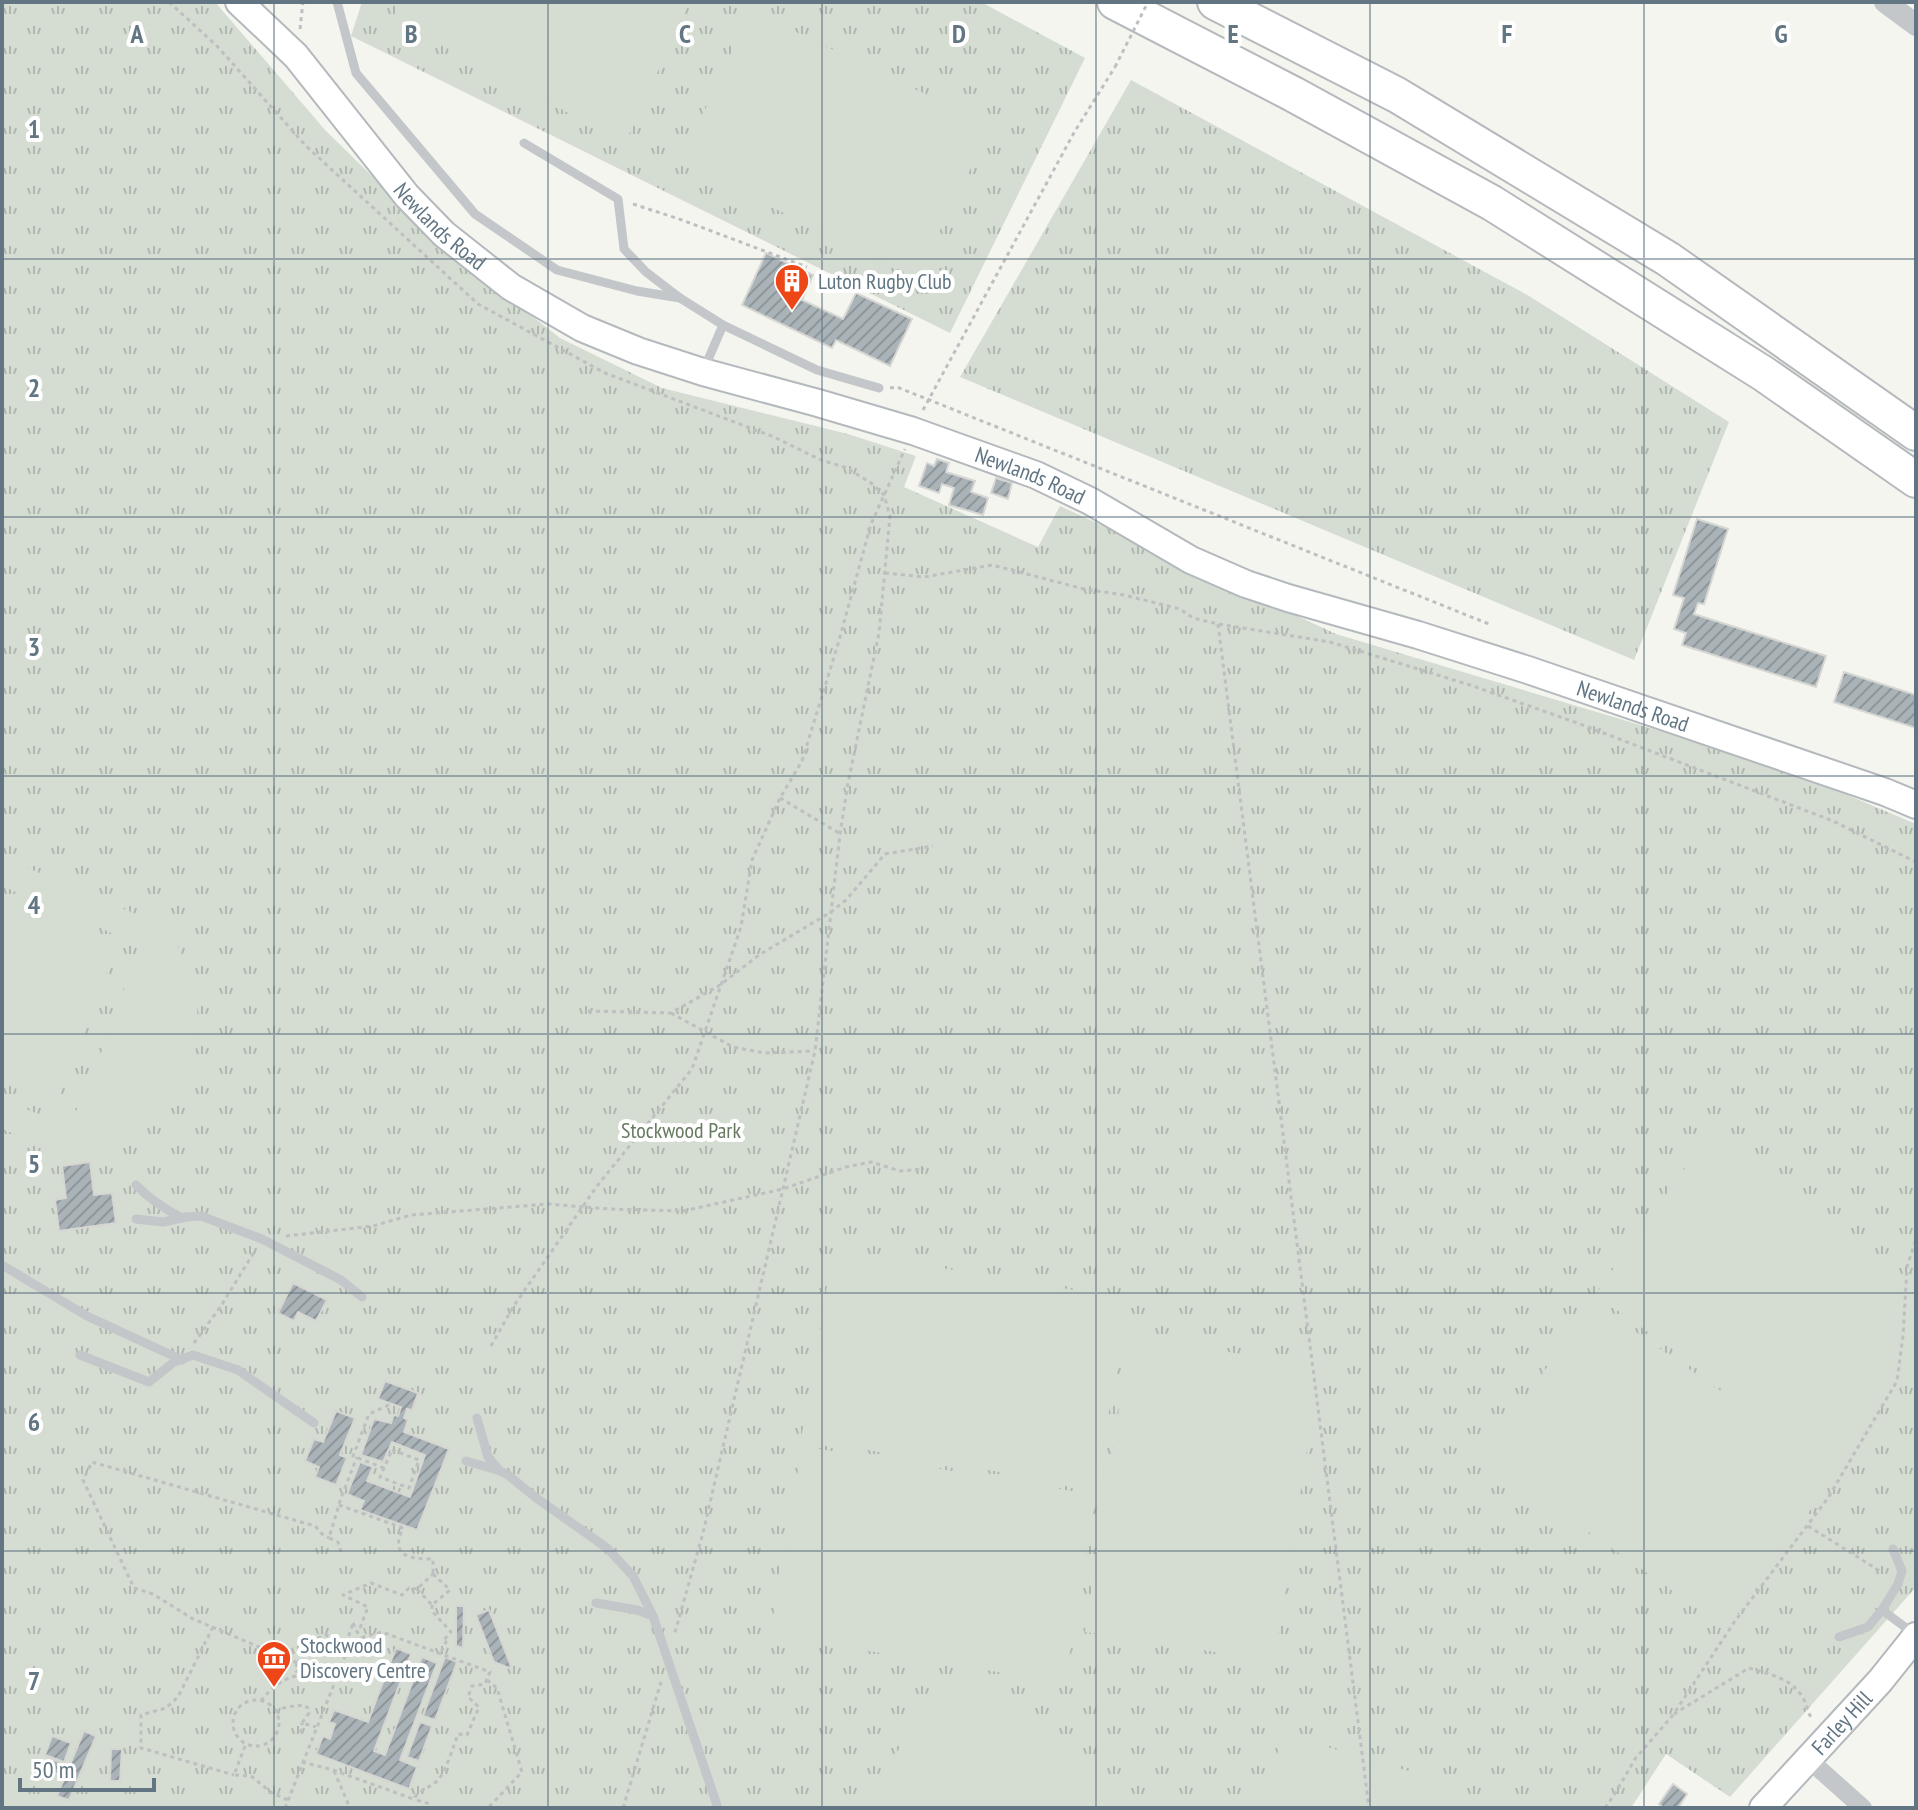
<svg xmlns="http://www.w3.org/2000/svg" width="1918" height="1810" font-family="'PT Sans Narrow',sans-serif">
  <defs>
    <pattern id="grass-tufts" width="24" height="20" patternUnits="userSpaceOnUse" patternTransform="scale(2)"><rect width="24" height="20" fill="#d5dcd1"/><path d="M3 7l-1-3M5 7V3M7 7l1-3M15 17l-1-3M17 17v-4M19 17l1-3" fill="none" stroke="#b0b7af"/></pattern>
    <pattern id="building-hatch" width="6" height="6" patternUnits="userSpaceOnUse" patternTransform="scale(2)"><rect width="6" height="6" fill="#aab3b7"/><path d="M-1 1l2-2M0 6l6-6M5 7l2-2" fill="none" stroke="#8e969a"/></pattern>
  </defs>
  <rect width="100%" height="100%" fill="#f5f5f0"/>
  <!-- grass -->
  <g fill="url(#grass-tufts)">
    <polygon points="2,2 215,2 326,131 452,254 560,338 662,388 848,434 916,456 904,487 1038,547 1060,506 1336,634 1781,767 1916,824 1916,1587 1730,1797 1666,1754 1631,1808 2,1808"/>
    <polygon points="362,2 981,2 1085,58 950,333 351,36"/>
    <polygon points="1131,80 1529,296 1729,422 1634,660 960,377"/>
  </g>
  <!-- pitch -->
  <g fill="#d5dcd1">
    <polygon points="401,2 690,2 625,143 394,20"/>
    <polygon points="752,11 992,126 916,278 680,162"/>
    <path d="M 2,857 L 171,929 C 178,946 186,963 191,981 C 208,1035 194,1091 147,1124 C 125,1140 98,1149 74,1160 L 2,1129 L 2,1099 C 25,1109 47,1119 72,1121 L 122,1004 L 126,972 L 143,954 L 126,939 L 2,886 Z"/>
    <polygon points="2,896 119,942 55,1104 2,1083"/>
    <polygon points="1706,1138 1916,1285 1916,1357 1840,1466 1595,1295"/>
    <polygon points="833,1250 1128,1299 1096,1488 801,1439"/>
    <polygon points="1593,1302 1837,1472 1727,1629 1483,1458"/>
    <polygon points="1130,1337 1320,1366 1274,1661 1085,1632"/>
    <polygon points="802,1446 1096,1495 1065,1683 770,1635"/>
    <polygon points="956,1673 1138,1808 855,1808"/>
    <polygon points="1283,1734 1463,1787 1457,1808 1261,1808"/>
  </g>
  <!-- building -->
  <g fill="url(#building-hatch)" stroke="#d6d6d3" stroke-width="2">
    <polygon points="766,253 813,275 802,300 843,319 856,293 912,319 890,366 836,340 832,348 742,305"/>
    <polygon points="937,459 949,463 946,472 975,481 971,492 988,498 983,515 949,505 954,488 942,484 939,493 919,486 927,463 934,466"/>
    <polygon points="996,478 1012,483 1008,499 991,493"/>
    <polygon points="1697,519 1728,529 1704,604 1698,603 1694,614 1826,656 1816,687 1682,645 1686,633 1674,629 1684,598 1673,595"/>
    <polygon points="1844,672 1916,695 1916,728 1834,702"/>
    <polygon points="90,1162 94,1195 112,1193 116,1223 59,1231 55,1200 66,1198 62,1166"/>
    <polygon points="293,1283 327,1300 316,1321 298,1312 294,1321 278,1313"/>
    <polygon points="385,1381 418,1393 412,1410 407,1409 404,1418 408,1420 404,1432 449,1449 417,1530 360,1510 364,1501 347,1494 360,1462 373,1467 367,1481 410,1497 425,1455 392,1442 383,1462 361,1455 374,1419 391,1423 394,1415 398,1416 401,1407 378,1399"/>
    <polygon points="336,1411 355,1418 340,1455 347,1458 336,1485 315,1477 319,1467 305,1461 314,1439 323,1442"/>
    <polygon points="456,1606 464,1606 463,1648 456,1646"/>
    <polygon points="489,1610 512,1669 494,1662 476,1615"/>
    <polygon points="396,1648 411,1654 374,1751 385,1755 422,1657 437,1663 400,1760 417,1767 409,1789 316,1754 323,1736 330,1739 335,1724 329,1722 334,1710 368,1722"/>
    <polygon points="445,1657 457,1662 435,1720 423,1716"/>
    <polygon points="420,1722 432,1726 419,1761 407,1757"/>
    <polygon points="84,1731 96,1736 69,1800 57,1796"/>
    <polygon points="52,1736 71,1743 64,1762 45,1755"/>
    <polygon points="111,1749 122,1749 120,1781 110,1781"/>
    <polygon points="46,1758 67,1764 64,1776 42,1769"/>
    <polygon points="1673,1784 1687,1794 1678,1808 1664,1808 1659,1804"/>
  </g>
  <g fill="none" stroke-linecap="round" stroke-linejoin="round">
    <defs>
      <g id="secondary">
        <path id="s1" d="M 239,2 L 296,56 L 407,196 L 444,234 L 511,287 L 582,328 L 638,351 L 703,372 L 818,403 L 913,431 L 1036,475 L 1090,501 L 1191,560 L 1246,584 L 1288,598 L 1418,635 L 1528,670 L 1885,792 L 1916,805"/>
        <path id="s2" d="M 1763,1808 L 1880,1681 L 1916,1636"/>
      </g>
      <g id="motorway">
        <polyline points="1115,2 1293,94 1492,203 1764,374 1916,480"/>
        <polyline points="1215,2 1397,95 1668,259 1916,433"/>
      </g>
    </defs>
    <!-- secondary casing -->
    <use href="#secondary" stroke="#b3b9bd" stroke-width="30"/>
    <!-- motorway casing -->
    <use href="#motorway" stroke="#b5b9bc" stroke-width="38"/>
    <!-- path -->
    <g stroke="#bdbfc1" stroke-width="3" stroke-dasharray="4 4" stroke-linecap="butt">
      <polyline points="169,2 217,46 306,146 478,304 605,373 774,437 821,460 847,468 871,483 884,495 890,516 879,633 848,783 840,834 815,1051 703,1533 674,1636"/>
      <polyline points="300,29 303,2"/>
      <polyline points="633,204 682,220 807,267"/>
      <polyline points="890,388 897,387 1489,624"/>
      <polyline points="923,410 1075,131 1115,67"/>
      <polyline points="885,573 924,577 992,565 1084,589 1124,595 1180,609 1193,618 1218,624 1330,642 1470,685 1580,724 1833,821 1916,862"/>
      <polyline points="1218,624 1369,1808"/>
      <polyline points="780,798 839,833"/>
      <polyline points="588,1011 671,1013 720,985 759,955 831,912 846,900 885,854 933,846"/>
      <polyline points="671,1013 733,1047 764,1053 814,1051"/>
      <polyline points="286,1236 373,1226 411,1215 548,1204 609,1209 683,1211 783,1189 846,1167 871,1162 900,1171 924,1169"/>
      <polyline points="194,1343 221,1306 256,1249"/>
      <polyline points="491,1346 513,1307 597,1186 692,1069 741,927 752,860 780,798 802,761 838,644 871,524 905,449"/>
      <polygon points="392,1450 419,1460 409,1488 380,1477"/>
      <polyline points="384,1468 353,1456 369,1414 391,1404"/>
      <path d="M 339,1505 L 403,1528 C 389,1557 411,1559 433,1559 L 433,1574"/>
      <polyline points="1808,1526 1880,1571"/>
      <polyline points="341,1552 338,1542 329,1538 341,1498 357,1457"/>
      <polygon points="433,1574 450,1590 432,1605 417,1589"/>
      <polyline points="432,1605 432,1611 451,1632 443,1641 446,1642 441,1652"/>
      <polyline points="353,1623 360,1638"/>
      <polyline points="213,1627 178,1697 166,1708 141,1715 141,1748 234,1775"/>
      <polyline points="360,1628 368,1607 343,1595 371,1583 402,1595 409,1588 417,1589"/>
      <path d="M 354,1651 L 360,1638 L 382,1632 L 490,1672 L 485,1684 L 472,1686 L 468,1697 L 479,1707 L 467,1735 L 458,1734 C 453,1747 446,1773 436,1782 C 429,1788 421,1789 415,1797 L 416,1800 L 430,1804 L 430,1808"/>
      <polyline points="297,1663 193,1619 153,1594 134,1588 83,1480 92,1462 315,1526 322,1534 329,1538"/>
      <path d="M 297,1663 C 305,1652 312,1638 326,1635 L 331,1638 L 335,1648 L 347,1651"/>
      <path d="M 297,1663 L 296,1671 C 308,1677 321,1677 334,1683"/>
      <polyline points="487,1680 497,1688 522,1772 488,1808"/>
      <circle cx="256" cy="1723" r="23"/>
      <path d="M 261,1701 C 272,1687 284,1677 302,1675"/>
      <polyline points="275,1712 286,1707 304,1705 308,1708 309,1713 302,1723 316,1727"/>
      <path d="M 1674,1714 L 1749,1668 C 1769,1674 1790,1678 1802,1696 C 1807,1704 1807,1713 1813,1720"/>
      <polyline points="301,1733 302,1723"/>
      <polyline points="245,1746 234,1775 251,1776 272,1793 288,1800"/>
      <polyline points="302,1762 333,1770 416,1800"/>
      <polyline points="334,1771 350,1808"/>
      <polyline points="285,1808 348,1649 349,1635 353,1623"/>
      <polyline points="623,1808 661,1682"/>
      <polyline points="1605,1808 1616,1792 1635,1759 1673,1715 1735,1621 1828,1498 1897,1381 1903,1336 1907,1267 1916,1239"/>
    </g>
    <!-- service -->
    <g stroke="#c3c7ca" stroke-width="9">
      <polyline points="337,2 356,73 475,214 557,270 637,291 680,298"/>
      <polyline points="524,143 618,199 624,249 646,272 680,298 723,325"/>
      <polyline points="704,369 723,325 817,370 879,388"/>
      <path d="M 136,1185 C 149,1199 165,1209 182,1218"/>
      <polyline points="136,1219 163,1222 186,1217 201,1216 262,1239 341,1280 362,1297"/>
      <polyline points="2,1265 87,1316 182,1360"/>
      <polyline points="80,1355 149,1382 174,1362 193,1355 238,1370 314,1423"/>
      <polyline points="477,1418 488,1457 500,1471 508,1475 535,1497 607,1548 633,1576 653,1616 718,1808"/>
      <polyline points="466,1461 497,1470"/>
      <polyline points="1893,1549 1902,1571 1898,1584 1882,1610 1913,1633"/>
      <polyline points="596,1603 637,1610 653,1616"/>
      <polyline points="1839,1637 1868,1627 1882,1610"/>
    </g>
    <!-- minor -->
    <polyline stroke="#c3c7ca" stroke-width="18" points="1808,1759 1863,1808"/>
    <!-- tertiary -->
    <polyline stroke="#c3c7ca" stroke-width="22" points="1885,2 1916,25"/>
    <!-- secondary -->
    <use href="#secondary" stroke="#fff" stroke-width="26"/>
    <!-- motorway -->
    <use href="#motorway" stroke="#fff" stroke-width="34"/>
    <!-- path-bridge -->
    <polyline stroke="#bdbfc1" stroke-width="3" stroke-dasharray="4 4" stroke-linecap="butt" points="1115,67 1148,2"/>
  </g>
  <!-- grid -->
  <path fill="none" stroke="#617583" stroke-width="2" stroke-opacity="0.55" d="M 274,2 L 274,1808M 548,2 L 548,1808M 822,2 L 822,1808M 1096,2 L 1096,1808M 1370,2 L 1370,1808M 1644,2 L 1644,1808M 2,259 L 1916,259M 2,517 L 1916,517M 2,776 L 1916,776M 2,1034 L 1916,1034M 2,1293 L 1916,1293M 2,1551 L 1916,1551"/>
  <!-- icons -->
  <defs>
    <symbol id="building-pin" viewBox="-11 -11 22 30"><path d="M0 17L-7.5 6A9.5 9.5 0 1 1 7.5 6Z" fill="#ee4617" stroke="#fff"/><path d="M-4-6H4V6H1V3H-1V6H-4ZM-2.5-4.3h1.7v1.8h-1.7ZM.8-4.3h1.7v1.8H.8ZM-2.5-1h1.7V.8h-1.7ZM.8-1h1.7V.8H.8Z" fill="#fff"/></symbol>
    <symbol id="museum-pin" viewBox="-11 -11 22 30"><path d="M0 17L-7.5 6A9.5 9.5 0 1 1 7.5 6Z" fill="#ee4617" stroke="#fff"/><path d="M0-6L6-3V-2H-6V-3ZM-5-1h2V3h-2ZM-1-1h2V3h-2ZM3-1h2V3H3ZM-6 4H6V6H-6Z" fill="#fff"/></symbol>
  </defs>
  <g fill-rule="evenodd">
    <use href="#building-pin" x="772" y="261" width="40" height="54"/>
    <use href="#museum-pin" x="254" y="1638" width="40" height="54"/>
  </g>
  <g text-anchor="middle" stroke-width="8" stroke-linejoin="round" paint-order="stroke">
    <!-- street labels -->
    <g font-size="22" fill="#617583" stroke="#fff">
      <text dy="8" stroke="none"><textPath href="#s1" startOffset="302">Newlands Road</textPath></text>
      <text dy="8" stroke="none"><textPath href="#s1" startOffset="950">Newlands Road</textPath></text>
      <text dy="8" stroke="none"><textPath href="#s1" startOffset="1598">Newlands Road</textPath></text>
      <text dy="8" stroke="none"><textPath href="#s2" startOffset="116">Farley Hill</textPath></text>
    </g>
    <!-- poi labels -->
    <g font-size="22" fill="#617583" stroke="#fff" text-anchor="start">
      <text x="818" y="289">Luton Rugby Club</text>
      <text x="300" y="1653">Stockwood<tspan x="300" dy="25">Discovery Centre</tspan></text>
    </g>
    <!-- park labels -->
    <g font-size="22" fill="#667a61" stroke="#fff">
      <text x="681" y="1138">Stockwood Park</text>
    </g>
  </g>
  <g font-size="26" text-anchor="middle" font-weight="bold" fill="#617583" stroke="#fff" stroke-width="8" stroke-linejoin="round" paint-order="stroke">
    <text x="137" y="43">A</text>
    <text x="411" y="43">B</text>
    <text x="685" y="43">C</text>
    <text x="959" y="43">D</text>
    <text x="1233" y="43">E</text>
    <text x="1507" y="43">F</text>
    <text x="1781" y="43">G</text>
    <text x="34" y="138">1</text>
    <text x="34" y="397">2</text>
    <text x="34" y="656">3</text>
    <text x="34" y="914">4</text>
    <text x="34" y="1173">5</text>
    <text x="34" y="1431">6</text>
    <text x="34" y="1690">7</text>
  </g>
  <!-- border -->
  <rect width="1918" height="1810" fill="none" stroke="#617583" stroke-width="8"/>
  <!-- scale -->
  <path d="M20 1778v12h134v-12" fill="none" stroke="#617583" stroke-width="4"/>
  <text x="32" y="1778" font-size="24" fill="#617583" stroke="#ffffff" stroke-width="6" paint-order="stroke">50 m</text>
</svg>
